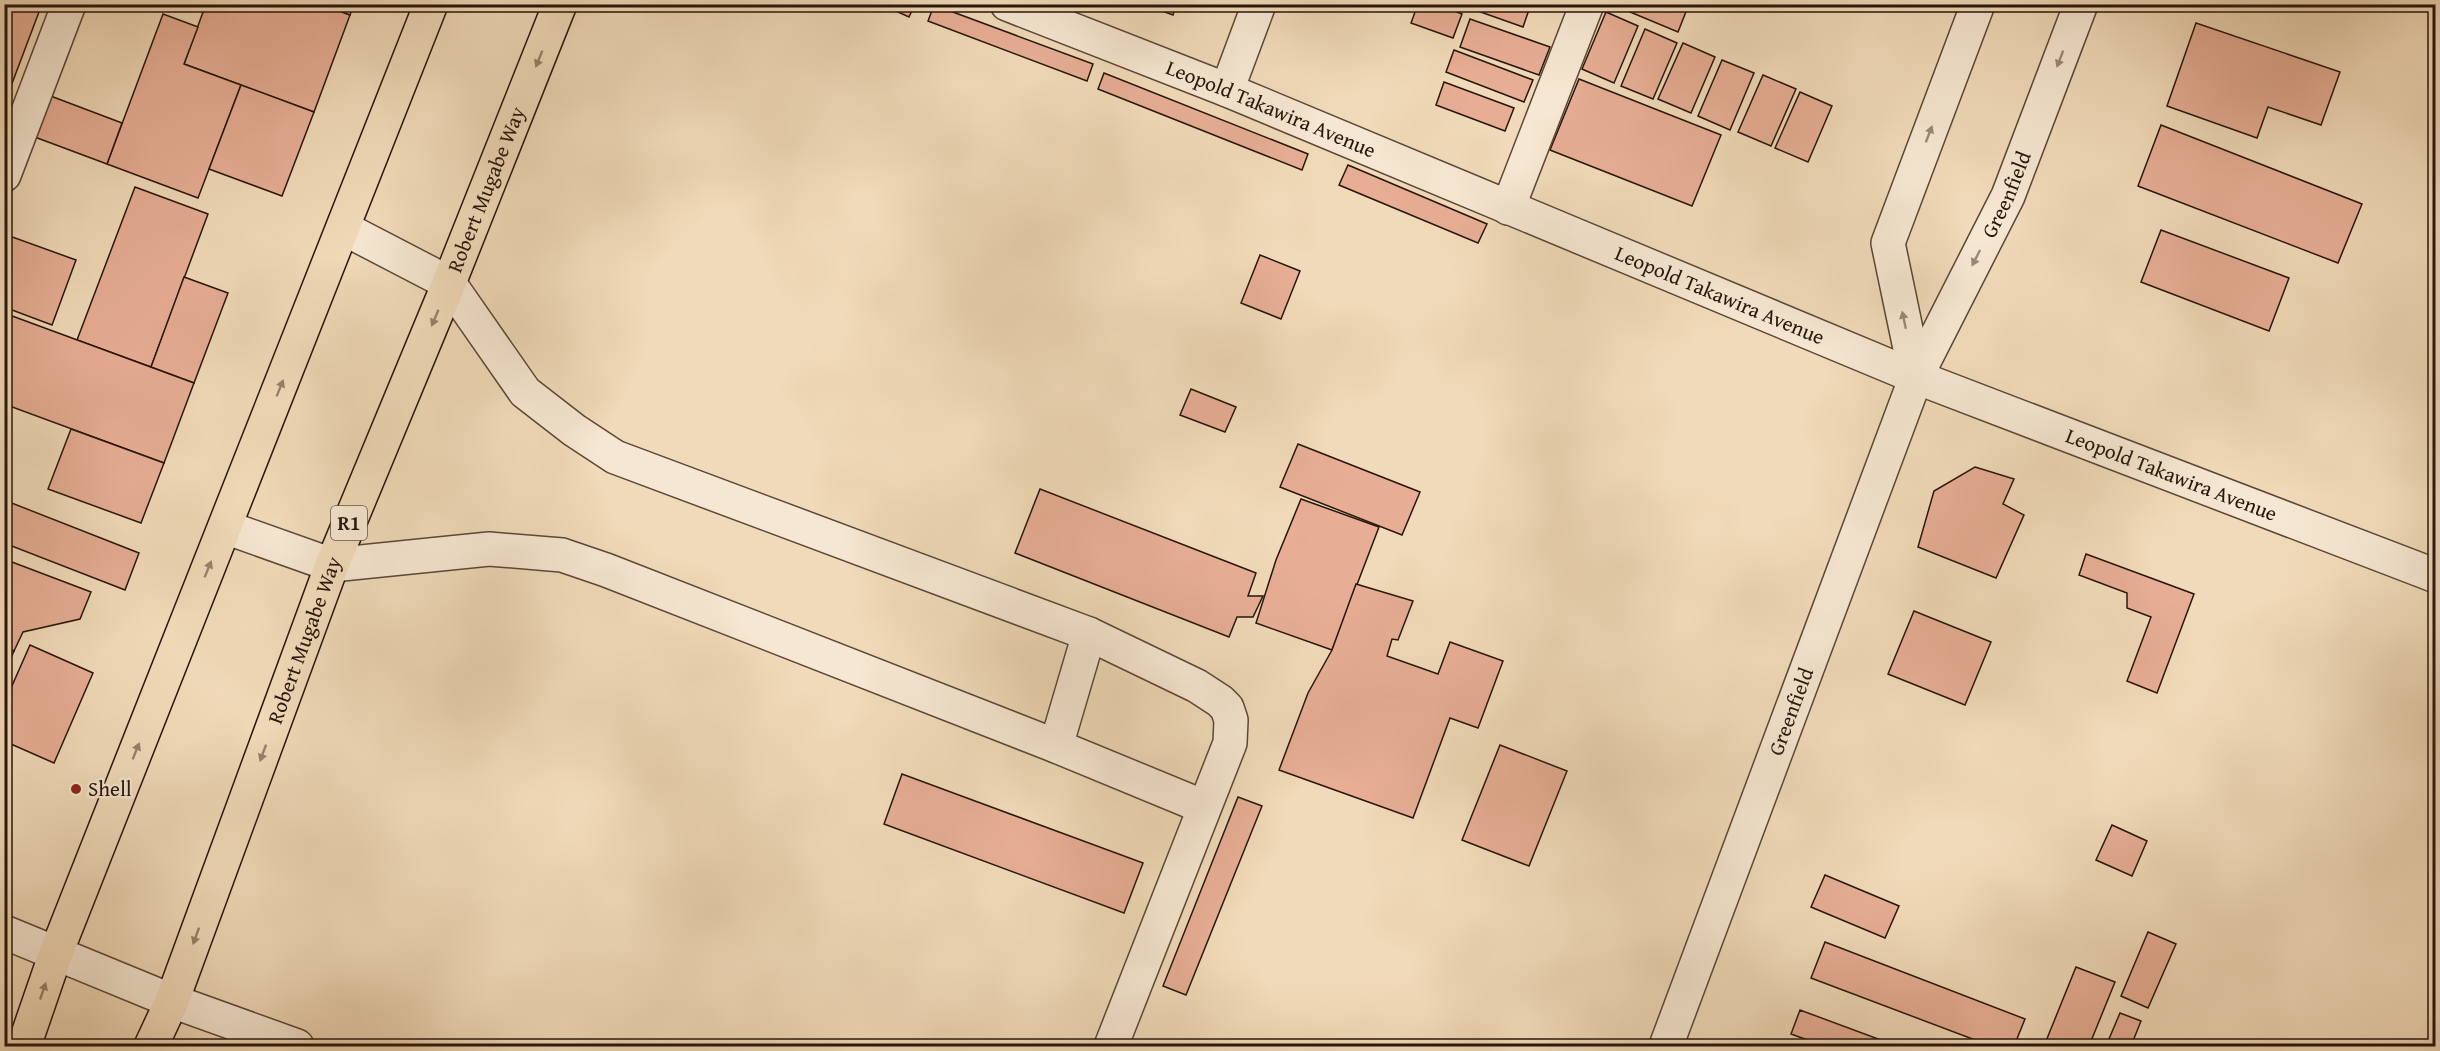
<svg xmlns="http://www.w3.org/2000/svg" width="2440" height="1051" font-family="'Gentium Book Plus',serif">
  <rect width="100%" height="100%" fill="#f1dab9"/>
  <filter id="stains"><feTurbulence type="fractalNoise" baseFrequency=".00333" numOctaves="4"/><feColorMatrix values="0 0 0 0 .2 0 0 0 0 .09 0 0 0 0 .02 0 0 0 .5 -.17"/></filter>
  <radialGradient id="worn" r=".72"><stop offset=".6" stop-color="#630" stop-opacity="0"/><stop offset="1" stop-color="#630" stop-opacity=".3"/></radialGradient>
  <!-- building -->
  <g fill="#e7ae95" stroke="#27160b" stroke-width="1.5">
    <polygon points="4,4 42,4 11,86 4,84"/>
    <polygon points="206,4 321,4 350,15 314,112 184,64"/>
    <polygon points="321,4 354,4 350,15"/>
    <polygon points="880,4 915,4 909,17"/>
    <polygon points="1143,4 1176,4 1173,15"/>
    <polygon points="1418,4 1436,4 1462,14 1453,38 1411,23"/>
    <polygon points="1458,4 1531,4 1523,27"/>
    <polygon points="1611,4 1689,4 1678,32"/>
    <polygon points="934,5 1093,64 1087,81 928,21"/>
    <polygon points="1606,12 1638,26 1614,83 1582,69"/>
    <polygon points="163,14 198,27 184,64 241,85 198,198 107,164"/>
    <polygon points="1470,19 1550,47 1539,75 1460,47"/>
    <polygon points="2196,23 2340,72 2321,125 2268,107 2257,138 2167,106"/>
    <polygon points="1645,29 1677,43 1653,99 1621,86"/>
    <polygon points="1683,43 1715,57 1691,113 1658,99"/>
    <polygon points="1454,50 1533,80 1524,102 1446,72"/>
    <polygon points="1722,60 1754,73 1730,130 1698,116"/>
    <polygon points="1104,73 1308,154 1302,170 1098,89"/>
    <polygon points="1763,75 1796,89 1771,146 1738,132"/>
    <polygon points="1579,79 1721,135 1692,206 1550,150"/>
    <polygon points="1444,82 1514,108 1505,131 1436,105"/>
    <polygon points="241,85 314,112 282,196 209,169"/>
    <polygon points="1800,92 1832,106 1808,162 1775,148"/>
    <polygon points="48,95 122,123 107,164 32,136"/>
    <polygon points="2161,125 2362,204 2338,263 2138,186"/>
    <polygon points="1348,165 1487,224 1478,243 1339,185"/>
    <polygon points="135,187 208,214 151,367 77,340"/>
    <polygon points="2161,230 2289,278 2269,331 2141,282"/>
    <polygon points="4,234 76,260 52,325 4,307"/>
    <polygon points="1260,255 1300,271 1281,319 1241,303"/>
    <polygon points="184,277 228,293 194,383 151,367"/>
    <polygon points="4,313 194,383 164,463 4,404"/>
    <polygon points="1191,389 1236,407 1225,432 1180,415"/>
    <polygon points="71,429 164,463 141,523 48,489"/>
    <polygon points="1298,444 1420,492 1402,535 1280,487"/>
    <polygon points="1975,467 2014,479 2003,504 2024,515 1996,578 1918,547 1934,491"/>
    <polygon points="1040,489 1256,573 1248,596 1263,596 1253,617 1237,617 1229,637 1015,553"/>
    <polygon points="1301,499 1379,527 1332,650 1256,623 1276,560"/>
    <polygon points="4,500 139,553 125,590 4,543"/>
    <polygon points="2086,554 2194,594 2157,693 2127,681 2151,617 2127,608 2127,593 2079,575"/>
    <polygon points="4,559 91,592 80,619 23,632 14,651 4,647"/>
    <polygon points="1356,584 1413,601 1398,640 1392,639 1387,656 1438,674 1450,642 1503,661 1478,728 1450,718 1413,818 1279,770 1308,693 1332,650"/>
    <polygon points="1914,611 1991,642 1965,705 1888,674"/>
    <polygon points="30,645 93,673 54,763 4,741 4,704"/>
    <polygon points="4,647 14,651 4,675"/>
    <polygon points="1500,745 1567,771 1529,866 1462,840"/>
    <polygon points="902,774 1143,863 1124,913 884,824"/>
    <polygon points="1238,797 1262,806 1186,995 1163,986"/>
    <polygon points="2112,825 2147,841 2132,876 2096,860"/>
    <polygon points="1825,875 1899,906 1885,938 1811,907"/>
    <polygon points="2148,932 2176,944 2148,1008 2121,996"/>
    <polygon points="1825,942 2025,1019 2014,1046 1991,1046 1811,978"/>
    <polygon points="2076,967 2115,982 2089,1046 2044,1046"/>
    <polygon points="1800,1010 1897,1046 1814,1046 1816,1043 1791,1034"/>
    <polygon points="2120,1013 2141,1021 2131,1046 2106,1046"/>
  </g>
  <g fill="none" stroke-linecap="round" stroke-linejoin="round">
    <defs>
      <g id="minor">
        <path id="s1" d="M 1007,4 L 1227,90 L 1916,377 L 2436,576"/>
        <polyline points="1227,90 1259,4"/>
        <polyline points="4,175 69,4"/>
        <polyline points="1508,208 1587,4"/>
        <polyline points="343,228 449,283 525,392 574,430 615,457 1089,634 1197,686 1220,701 1227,708 1231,720 1230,743 1111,1046"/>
        <polyline points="1916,377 1888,243 1978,4"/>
        <polyline points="225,527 332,565 489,549 562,555 606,570 1056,746 1204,807"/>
        <polyline points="1056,746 1089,634"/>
        <polyline points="4,932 172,1001 297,1046"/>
        <path id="s2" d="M 1666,1046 L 1916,377 L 2008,196 L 2081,4"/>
      </g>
      <g id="highway">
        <polyline points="24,1046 56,953 431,4"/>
        <path id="s3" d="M 151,1046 L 172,1001 L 332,565 L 449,283 L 560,4"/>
      </g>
    </defs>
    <!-- minor casing -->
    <use href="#minor" stroke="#5a4736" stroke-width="36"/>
    <!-- highway casing -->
    <use href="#highway" stroke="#27160b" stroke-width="36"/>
    <!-- minor -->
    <use href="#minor" stroke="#f6e7d2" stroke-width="33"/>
    <!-- highway -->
    <use href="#highway" stroke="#f1dab9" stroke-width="33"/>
  </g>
  <!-- one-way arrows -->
  <defs><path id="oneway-solid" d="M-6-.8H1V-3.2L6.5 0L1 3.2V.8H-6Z" transform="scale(1.5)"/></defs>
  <g fill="#96826b">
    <use href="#oneway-solid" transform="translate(539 59) rotate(112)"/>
    <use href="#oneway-solid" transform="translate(435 318) rotate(113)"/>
    <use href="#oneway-solid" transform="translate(280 388) rotate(-68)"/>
    <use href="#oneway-solid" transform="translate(208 569) rotate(-68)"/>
    <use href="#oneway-solid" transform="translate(136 751) rotate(-68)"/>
    <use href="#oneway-solid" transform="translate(263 753) rotate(110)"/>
    <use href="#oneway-solid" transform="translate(196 936) rotate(110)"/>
    <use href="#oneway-solid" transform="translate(43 991) rotate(-71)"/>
  </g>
  <g fill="#998978">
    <use href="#oneway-solid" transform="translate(2060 59) rotate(111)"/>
    <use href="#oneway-solid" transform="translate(1929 134) rotate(-69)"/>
    <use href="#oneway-solid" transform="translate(1976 258) rotate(117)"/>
    <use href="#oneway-solid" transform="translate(1904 320) rotate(-102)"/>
  </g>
  <!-- markers -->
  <circle fill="#8f2418" stroke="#f6e7d2" stroke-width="2" cx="76" cy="789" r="6"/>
  <g text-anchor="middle" stroke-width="4.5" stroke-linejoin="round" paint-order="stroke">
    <!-- shield labels -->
    <rect fill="#f6e7d2" stroke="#655547" stroke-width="1.5" x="331" y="506" width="36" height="34" rx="4.5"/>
    <g font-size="20" font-weight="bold" fill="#27160b">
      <text x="349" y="530">R1</text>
    </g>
    <!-- street labels -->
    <g font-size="21" fill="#27160b" stroke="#f6e7d2">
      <text dy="7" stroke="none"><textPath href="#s1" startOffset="284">Leopold Takawira Avenue</textPath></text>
      <text dy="7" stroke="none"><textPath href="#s3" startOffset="920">Robert Mugabe Way</textPath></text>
      <text dy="7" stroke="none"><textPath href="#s2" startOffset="918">Greenfield</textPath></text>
      <text dy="7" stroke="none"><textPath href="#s1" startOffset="770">Leopold Takawira Avenue</textPath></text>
      <text dy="7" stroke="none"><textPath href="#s1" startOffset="1256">Leopold Takawira Avenue</textPath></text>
      <text dy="7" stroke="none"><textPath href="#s3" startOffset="434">Robert Mugabe Way</textPath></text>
      <text dy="7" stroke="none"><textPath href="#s2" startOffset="357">Greenfield</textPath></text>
    </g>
    <!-- poi labels -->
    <g font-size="21" fill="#27160b" stroke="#f6e7d2" text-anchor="start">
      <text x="88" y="796">Shell</text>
    </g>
  </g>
  <!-- margin -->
  <rect width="2440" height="1051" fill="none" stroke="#f1dab9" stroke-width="24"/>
  <rect x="6" y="6" width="2428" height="1039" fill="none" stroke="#27160b" stroke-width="3"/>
  <rect x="12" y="12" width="2416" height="1027" fill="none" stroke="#27160b" stroke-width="1.5"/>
  <rect width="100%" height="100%" filter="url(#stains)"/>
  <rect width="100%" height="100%" fill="url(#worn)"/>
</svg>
